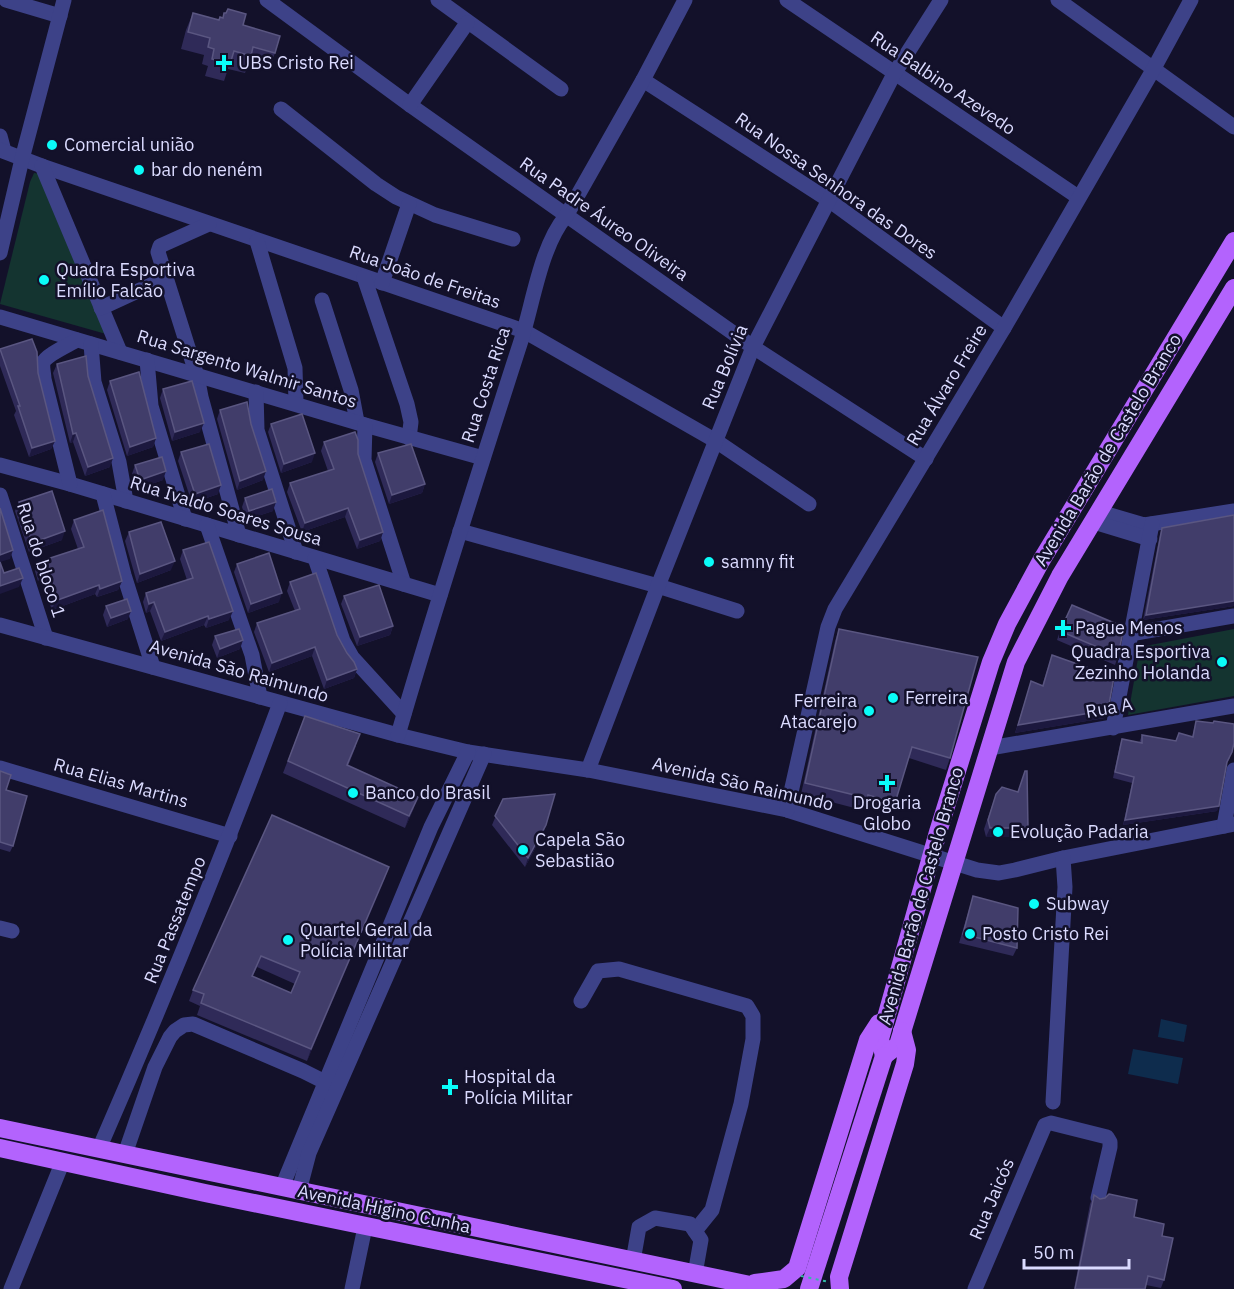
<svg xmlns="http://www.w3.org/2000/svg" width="1234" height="1289" font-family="'IBM Plex Sans',sans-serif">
  <rect width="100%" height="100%" fill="#13112a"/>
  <!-- green -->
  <g fill="#143430">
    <polygon points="34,173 41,174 106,334 0,304 30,182"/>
    <polygon points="1234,629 1234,696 1128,715 1140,647"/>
  </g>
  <!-- water -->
  <g fill="#0e2c4d">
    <polygon points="1161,1019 1187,1025 1184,1042 1158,1037"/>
    <polygon points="1133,1049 1183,1058 1178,1084 1128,1074"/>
  </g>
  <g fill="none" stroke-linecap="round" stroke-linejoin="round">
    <!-- minor -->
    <g stroke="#3d4288" stroke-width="15">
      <polyline points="6,0 60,16"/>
      <polyline points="267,0 410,105 753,347 926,459"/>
      <polyline points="438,0 561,89"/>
      <polyline points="787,0 1078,197"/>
      <polyline points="1058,0 1234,127"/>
      <polyline points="643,80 830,201 1004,328"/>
      <polyline points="410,105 467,23"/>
      <polyline points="281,109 376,184 396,197 435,215 513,239"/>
      <polyline points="0,136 4,151"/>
      <polyline points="0,150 42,166 524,331 716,441 809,504"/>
      <polyline points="42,166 120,352"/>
      <polyline points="209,224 160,246 158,252 197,376 201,397 239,535"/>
      <polyline points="257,241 295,368 296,403"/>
      <polyline points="0,253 22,159 64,0"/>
      <polyline points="364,277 407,404 411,422 409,438"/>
      <polyline points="382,283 409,204"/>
      <polyline points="322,300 351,390 357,422"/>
      <polyline points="101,308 166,278"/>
      <polyline points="0,317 365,425 483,458"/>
      <polyline points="91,344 94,382 119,462 126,501"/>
      <polyline points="147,360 151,406 185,519"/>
      <polyline points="256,392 257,430 296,552"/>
      <polyline points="365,425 364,460 404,584"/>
      <polyline points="0,465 70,484 440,595"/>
      <path d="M 70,484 L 44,379 C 44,374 42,368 43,363 C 46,355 69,345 77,340"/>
      <polyline points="103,494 124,575 153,667"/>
      <polyline points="0,495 46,638"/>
      <polyline points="1100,512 1144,525 1234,511"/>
      <polyline points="1094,522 1150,539"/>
      <polyline points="207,525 252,655 260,697"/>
      <polyline points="460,531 658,586 737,611"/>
      <polyline points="315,558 343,641 352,657 404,714"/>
      <polyline points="0,625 398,735 468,752 588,770 787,810 977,870 999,873 1015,870 1063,858 1234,824"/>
      <polyline points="1130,634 1234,616"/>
      <polyline points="1113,728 1152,524"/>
      <path d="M 398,735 C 436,604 478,474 520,344 C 533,305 540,247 566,216 L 643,80 L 685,0"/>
      <polyline points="990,748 1234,706"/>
      <polyline points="0,768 230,836"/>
      <polyline points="588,770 658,586 753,347 894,74 941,0"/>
      <polyline points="787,810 828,627 835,609 1004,328 1153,70 1191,0"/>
      <polyline points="1224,826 1234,770"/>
      <polyline points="0,928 12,931"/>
      <polyline points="581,1001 598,971 619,969 747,1006 753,1016 753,1039 741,1104 712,1210 695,1231"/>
      <polyline points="1053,1102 1065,887 1063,858"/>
      <path d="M 99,1149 C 163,1002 224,853 280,703"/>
      <polyline points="125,1154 155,1067 170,1037 175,1031 184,1025 193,1024 303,1071 335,1087"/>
      <polyline points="282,1187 431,827 468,752"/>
      <polyline points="299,1191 309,1153 484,754"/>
      <polyline points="633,1261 639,1227 655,1218 690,1224 701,1240 695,1274"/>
      <polyline points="11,1289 63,1161"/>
      <polyline points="352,1289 365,1227"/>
      <polyline points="975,1289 1045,1125 1051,1123 1107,1137 1110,1142 1110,1147 1098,1198"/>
    </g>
    <!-- major -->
    <g stroke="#b363fd" stroke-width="18">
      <polyline points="884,1056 880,1039 938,832 991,662 1007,624 1041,561 1234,241"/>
      <polyline points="884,1056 898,1045 1016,662 1060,576 1234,288"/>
      <polyline points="0,1128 769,1289"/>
      <polyline points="0,1148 205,1193 673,1289"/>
      <polyline points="755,1283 784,1279 797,1268 868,1040 879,1023"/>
      <polyline points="809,1289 884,1056"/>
      <polyline points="840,1289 839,1277 905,1064 907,1050 902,1031"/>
    </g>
    <!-- path-bridge -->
    <polyline stroke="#32bba4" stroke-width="2" stroke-dasharray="3 4.5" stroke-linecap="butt" points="801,1276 829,1282"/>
  </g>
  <!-- wall -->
  <g fill="#2f2a58" fill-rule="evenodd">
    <polygon points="193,13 219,20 222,18 243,25 275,53 269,70 248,65 245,73 228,69 224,81 205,76 208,66 202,64 204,55 181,49 186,30"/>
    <polygon points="0,349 38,373 55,441 51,449 29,457 14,415 16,411 0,366"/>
    <polygon points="57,364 88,376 110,467 85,476 73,442 70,443 53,373"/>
    <polygon points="110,381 156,438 153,447 127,456 107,390"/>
    <polygon points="163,389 200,432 172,441 160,398"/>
    <polygon points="220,410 263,480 237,490 217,419"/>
    <polygon points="271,424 312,462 281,473 268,432"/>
    <polygon points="324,442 358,454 383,532 380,541 357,549 345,517 302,532 287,492 290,483 328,471 321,451"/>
    <polygon points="181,452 218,494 192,503 178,461"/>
    <polygon points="378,453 425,484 422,493 389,504 375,462"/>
    <polygon points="135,465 163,480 137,489 132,474"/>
    <polygon points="245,498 273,511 246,520 242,507"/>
    <polygon points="19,502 62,540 29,552 15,511"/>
    <polygon points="1234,515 1234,606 1143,620 1160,534 1162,528"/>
    <polygon points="74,520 122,581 118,590 97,597 95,594 52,610 41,580 38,581 35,571 38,562 78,549 71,529"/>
    <polygon points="129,532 171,570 137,583 125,541"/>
    <polygon points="183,550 229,620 206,628 204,625 161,641 150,611 146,613 143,602 146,593 187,580 180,559"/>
    <polygon points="237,564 279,602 248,613 234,572"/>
    <polygon points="290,582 337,635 357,669 354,678 324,689 312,656 269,672 254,632 257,623 295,611 287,591"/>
    <polygon points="344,596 393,626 390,635 357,646 341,604"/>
    <polygon points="106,606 128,619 107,627 103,615"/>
    <polygon points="839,629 950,758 946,770 909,758 891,814 864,806 862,810 801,794 835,641"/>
    <polygon points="1060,631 1118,656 1115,665 1057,640"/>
    <polygon points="215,636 240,649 217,658 212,645"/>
    <polygon points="1052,655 1105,718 1015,733 1031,681 1042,686"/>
    <polygon points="305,716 356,746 348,766 414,808 405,828 283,773"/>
    <polygon points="1196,721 1230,758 1226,765 1217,811 1123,825 1132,783 1113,778 1120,745 1122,739 1139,743 1142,735 1176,741 1192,737"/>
    <polygon points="0,771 6,790 13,846 10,852 0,849"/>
    <polygon points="1025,771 1028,828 1025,837 986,837 984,829 996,794 1018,791"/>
    <polygon points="503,799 546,825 543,834 525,867 492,825"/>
    <path d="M 389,867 L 307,1061 L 197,1015 L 200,1006 L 189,1001 L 193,990 ZM 257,967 L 295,984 L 291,993 L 253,976 Z"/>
    <polygon points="973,896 1017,948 1013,956 959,943"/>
    <polygon points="1094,1195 1134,1217 1162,1236 1164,1280 1161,1288 1146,1285 1145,1289 1074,1289 1090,1204"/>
  </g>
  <!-- shaded-wall -->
  <g fill="#1c183e">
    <polygon points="204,423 200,432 172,441 175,432"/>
    <polygon points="76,433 73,442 70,443 73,434"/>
    <polygon points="156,438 153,447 127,456 130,447"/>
    <polygon points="55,441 51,449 29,457 32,448"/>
    <polygon points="315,453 312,462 281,473 284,464"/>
    <polygon points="113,458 110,467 85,476 88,467"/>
    <polygon points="166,471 163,480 137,489 140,480"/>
    <polygon points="266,471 263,480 237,490 240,481"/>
    <polygon points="425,484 422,493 389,504 392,495"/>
    <polygon points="221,485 218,494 192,503 195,494"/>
    <polygon points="276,502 273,511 246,520 249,511"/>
    <polygon points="348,508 345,517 302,532 305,523"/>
    <polygon points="65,531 62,540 29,552 32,543"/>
    <polygon points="383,532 380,541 357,549 360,540"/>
    <polygon points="13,550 10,559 0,562 0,555"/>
    <polygon points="175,561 171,570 137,583 140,574"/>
    <polygon points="44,571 41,580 38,581 41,572"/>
    <polygon points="23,578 19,587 0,594 0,586"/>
    <polygon points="122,581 118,590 97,597 100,589"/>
    <polygon points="99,585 95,594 52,610 55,601"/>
    <polygon points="282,593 279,602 248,613 251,604"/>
    <polygon points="1234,601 1234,606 1143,620 1146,615"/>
    <polygon points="154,602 150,611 146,613 149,604"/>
    <polygon points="131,611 128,619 107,627 111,618"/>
    <polygon points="233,611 229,620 206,628 209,619"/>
    <polygon points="208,616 204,625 161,641 165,632"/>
    <polygon points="393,626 390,635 357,646 360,637"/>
    <polygon points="243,640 240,649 217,658 220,649"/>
    <polygon points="315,647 312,656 269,672 272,663"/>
    <polygon points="357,669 354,678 324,689 327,680"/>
    <polygon points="1108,710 1105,718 1015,733 1018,725"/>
    <polygon points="418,797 414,808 405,828 409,816"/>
    <polygon points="1219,806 1217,811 1123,825 1125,820"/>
    <polygon points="546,825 543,834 525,867 528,858"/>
    <polygon points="990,828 1028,828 1025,837 986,837"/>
    <polygon points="389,867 385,879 307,1061 311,1049"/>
  </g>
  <!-- building -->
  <g fill="#413d6a" stroke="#5a5681" stroke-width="1.5" fill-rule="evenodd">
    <polygon points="228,9 246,14 243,25 280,36 275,53 253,47 251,56 234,51 230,64 212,59 214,49 208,47 210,38 188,32 193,13 219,20 220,17 223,18 224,13 226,13"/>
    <polygon points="32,339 37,352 38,373 55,441 32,448 18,406 20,406 0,349"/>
    <polygon points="86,356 88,376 113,458 88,467 76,433 73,434 57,364"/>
    <polygon points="139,372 156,438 130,447 110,381"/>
    <polygon points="192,381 204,423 175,432 163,389"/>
    <polygon points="247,402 251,424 266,471 240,481 220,410"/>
    <polygon points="302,414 315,453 284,464 271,424"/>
    <polygon points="355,432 358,440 358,454 383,532 360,540 348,508 305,523 290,483 334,469 324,442"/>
    <polygon points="209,444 221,485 195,494 181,452"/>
    <polygon points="411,444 425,484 392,495 378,453"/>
    <polygon points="162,457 166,471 140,480 135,465"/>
    <polygon points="272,489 276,502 249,511 245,498"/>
    <polygon points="52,491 65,531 32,543 19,502"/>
    <polygon points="0,508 13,550 0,555"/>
    <polygon points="103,510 122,581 100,589 99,585 55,601 44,571 41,572 38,562 84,547 74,520"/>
    <polygon points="1234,515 1234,601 1146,615 1162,528"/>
    <polygon points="161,522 175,561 140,574 129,532"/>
    <polygon points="209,542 233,611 209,619 208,616 165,632 154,602 149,604 146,593 193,578 183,550"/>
    <polygon points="269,553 282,593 251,604 237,564"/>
    <polygon points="0,562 4,573 19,568 23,578 0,586"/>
    <polygon points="316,573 337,635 347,653 354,662 357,669 327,680 315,647 272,663 257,623 300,609 290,582"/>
    <polygon points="379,585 393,626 360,637 344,596"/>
    <polygon points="127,599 131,611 111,618 106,606"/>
    <polygon points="1072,605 1124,627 1118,656 1060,631"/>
    <polygon points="239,629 243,640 220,649 215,636"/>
    <polygon points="839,629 978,657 950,758 912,747 895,803 868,795 867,798 805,783"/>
    <polygon points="1052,655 1114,677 1108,710 1018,725 1031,681 1043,686"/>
    <polygon points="305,716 360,734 347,765 418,797 409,816 288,761"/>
    <polygon points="1196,721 1213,723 1214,721 1234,724 1234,743 1232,752 1227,762 1219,806 1125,820 1134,777 1115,772 1122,739 1142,743 1142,735 1176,741 1179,733 1193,737"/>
    <polygon points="0,771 11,775 6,790 27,796 13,846 0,842"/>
    <polygon points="1025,771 1027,771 1028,828 990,828 988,820 996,794 1002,787 1018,792"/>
    <polygon points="555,794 546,825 528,858 495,816 503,799"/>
    <path d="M 272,815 L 389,867 L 311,1049 L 201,1003 L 204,994 L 193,990 ZM 261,956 L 300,972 L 291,993 L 252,976 Z"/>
    <polygon points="973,896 1018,908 1017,948 963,934"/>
    <polygon points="1109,1194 1137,1200 1134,1217 1164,1224 1162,1236 1173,1238 1164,1280 1148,1276 1145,1289 1075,1289 1094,1195 1100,1199 1105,1198"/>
  </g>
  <!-- markers -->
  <g fill="#0afcf9" stroke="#13112a" stroke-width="2">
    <path d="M221 54h6v6h6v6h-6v6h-6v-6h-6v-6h6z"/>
    <circle cx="52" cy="145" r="6"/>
    <circle cx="139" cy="170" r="6"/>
    <circle cx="44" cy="280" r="6"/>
    <circle cx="709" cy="562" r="6"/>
    <path d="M1060 619h6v6h6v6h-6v6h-6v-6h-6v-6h6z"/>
    <circle cx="1222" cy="662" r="6"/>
    <circle cx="893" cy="698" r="6"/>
    <circle cx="869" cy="711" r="6"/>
    <path d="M884 774h6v6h6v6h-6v6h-6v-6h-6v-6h6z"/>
    <circle cx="353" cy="793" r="6"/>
    <circle cx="998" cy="832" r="6"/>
    <circle cx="523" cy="850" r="6"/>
    <circle cx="1034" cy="904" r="6"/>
    <circle cx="970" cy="934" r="6"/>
    <circle cx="288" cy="940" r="6"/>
    <path d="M447 1078h6v6h6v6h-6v6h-6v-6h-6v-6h6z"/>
  </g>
  <g text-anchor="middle" stroke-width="5" stroke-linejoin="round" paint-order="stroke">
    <!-- poi labels -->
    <g font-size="18" fill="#dbdbff" stroke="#13112a" text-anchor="start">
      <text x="238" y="69">UBS Cristo Rei</text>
      <text x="64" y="151">Comercial união</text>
      <text x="151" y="176">bar do neném</text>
      <text x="56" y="276">Quadra Esportiva<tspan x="56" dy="21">Emílio Falcão</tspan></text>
      <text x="721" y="568">samny fit</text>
      <text x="1075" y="634">Pague Menos</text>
      <text x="1210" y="658" text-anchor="end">Quadra Esportiva<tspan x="1210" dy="21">Zezinho Holanda</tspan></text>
      <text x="905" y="704">Ferreira</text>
      <text x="857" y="707" text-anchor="end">Ferreira<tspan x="857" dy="21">Atacarejo</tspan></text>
      <text x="365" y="799">Banco do Brasil</text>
      <text x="887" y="809" text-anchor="middle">Drogaria<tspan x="887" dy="21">Globo</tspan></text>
      <text x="1010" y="838">Evolução Padaria</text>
      <text x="535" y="846">Capela São<tspan x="535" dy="21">Sebastião</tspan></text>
      <text x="1046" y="910">Subway</text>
      <text x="300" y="936">Quartel Geral da<tspan x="300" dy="21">Polícia Militar</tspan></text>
      <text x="982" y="940">Posto Cristo Rei</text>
      <text x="464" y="1083">Hospital da<tspan x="464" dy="21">Polícia Militar</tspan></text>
    </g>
    <!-- street labels -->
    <g font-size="18" fill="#dbdbff" stroke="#13112a">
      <text transform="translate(943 83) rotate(34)" y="6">Rua Balbino Azevedo</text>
      <text transform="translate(836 186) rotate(35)" y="6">Rua Nossa Senhora das Dores</text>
      <text transform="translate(604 219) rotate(35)" y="6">Rua Padre Áureo Oliveira</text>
      <text transform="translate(425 277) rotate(19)" y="6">Rua João de Freitas</text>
      <text transform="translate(725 367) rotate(-67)" y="6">Rua Bolívia</text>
      <text transform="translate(247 369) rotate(17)" y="6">Rua Sargento Walmir Santos</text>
      <text transform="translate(486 385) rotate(-72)" y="6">Rua Costa Rica</text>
      <text transform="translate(947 385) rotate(-59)" y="6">Rua Álvaro Freire</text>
      <text transform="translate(1108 450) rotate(-59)" y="6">Avenida Barão de Castelo Branco</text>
      <text transform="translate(226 511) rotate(17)" y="6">Rua Ivaldo Soares Sousa</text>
      <text transform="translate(41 560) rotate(72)" y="6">Rua do bloco 1</text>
      <text transform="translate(239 671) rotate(16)" y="6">Avenida São Raimundo</text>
      <text transform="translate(1109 708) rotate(-10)" y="6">Rua A</text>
      <text transform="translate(121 783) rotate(16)" y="6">Rua Elias Martins</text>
      <text transform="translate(743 784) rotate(13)" y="6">Avenida São Raimundo</text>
      <text transform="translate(921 896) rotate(-74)" y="6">Avenida Barão de Castelo Branco</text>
      <text transform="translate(175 920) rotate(-68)" y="6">Rua Passatempo</text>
      <text transform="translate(992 1199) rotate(-67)" y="6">Rua Jaicós</text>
      <text transform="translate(384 1209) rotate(12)" y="6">Avenida Higino Cunha</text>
    </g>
  </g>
  <!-- scale -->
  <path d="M1024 1259v9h105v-9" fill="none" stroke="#dbdbff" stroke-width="3"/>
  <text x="1033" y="1259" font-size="18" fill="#dbdbff" stroke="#13112a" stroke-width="4.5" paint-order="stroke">50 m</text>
</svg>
